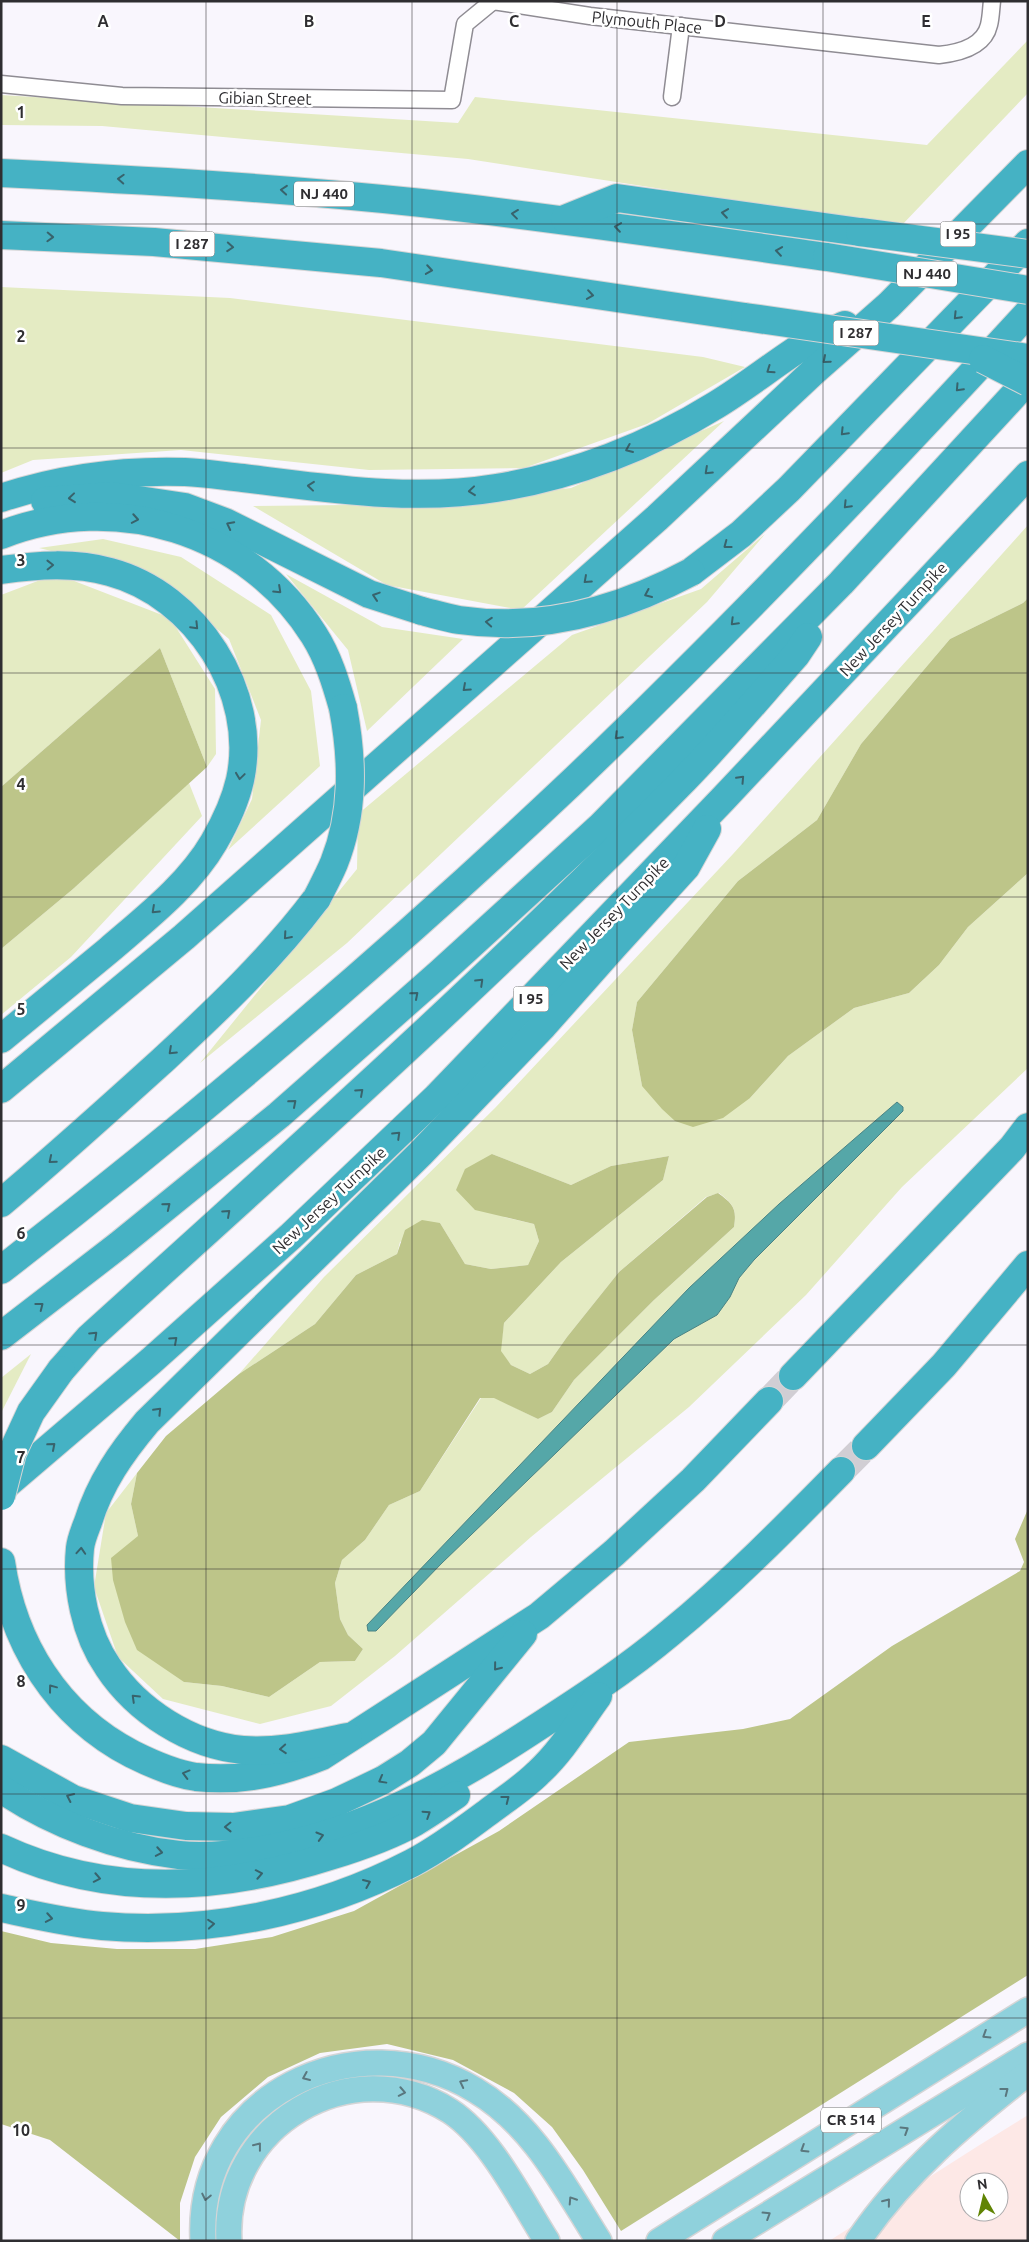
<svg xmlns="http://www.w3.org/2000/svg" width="1029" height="2242" font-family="Ubuntu,sans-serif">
  <rect width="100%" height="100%" fill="#f9f6fd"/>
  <!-- industrial -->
  <path fill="#fde8e6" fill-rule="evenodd" d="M 1028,2115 L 1028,2241 L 829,2241 L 978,2146 ZM 969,2182 L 999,2182 L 999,2212 L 969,2212 Z"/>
  <!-- green -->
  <g fill="#e4ebc3">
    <polygon points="1028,40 1028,93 901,226 468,159 102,126 1,125 1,95 458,123 475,97 927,145"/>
    <polygon points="1,287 230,298 703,357 745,367 647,424 524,468 369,470 181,450 33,460 1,473"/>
    <polygon points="724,421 521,610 387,585 253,506 442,504 571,488"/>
    <path d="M 1028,525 L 1028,598 L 1023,603 L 950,639 L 861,744 L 817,820 L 738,881 L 637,1002 L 632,1030 L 642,1086 L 750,1098 L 788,1056 L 854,1008 L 909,993 L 939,965 L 968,927 L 1028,873 L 1028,1068 L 902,1187 L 806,1295 L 689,1407 L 531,1537 L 395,1656 L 331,1706 L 260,1724 L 163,1699 L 118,1657 L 94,1587 L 106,1513 L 137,1473 L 131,1504 L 138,1536 L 184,1682 L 222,1686 L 269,1697 L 320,1662 L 355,1661 L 363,1649 L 348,1635 L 340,1619 L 335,1583 L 342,1560 L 365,1540 L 389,1505 L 420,1491 L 481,1398 L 493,1397 L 538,1419 L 552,1412 L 574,1380 L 654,1300 L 734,1227 C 737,1208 733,1204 719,1193 L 706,1197 L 619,1272 L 567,1337 L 548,1364 L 530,1374 L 511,1365 L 500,1351 L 504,1323 L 561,1262 L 663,1180 L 669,1156 L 611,1166 L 571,1185 L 492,1154 L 504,1217 L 534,1224 L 539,1241 L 528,1265 L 491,1269 L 465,1264 L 440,1223 L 400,1242 L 397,1254 L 356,1275 L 315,1324 L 239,1374 L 324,1277 L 495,1108 L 733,854 Z"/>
    <polygon points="765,534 707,602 347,943 200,1063 357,869 358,814 572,635 701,589"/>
    <polygon points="103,539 181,557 271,615 311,691 320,766 228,850 252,799 261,720 229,639 153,576 39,548"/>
    <polygon points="56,574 170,618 215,689 216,754 207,767 160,648 1,787 1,595"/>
    <polygon points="286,574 382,627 463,639 367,731 348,650"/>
    <polygon points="189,783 202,816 71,957 1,1015 1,949 73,889"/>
    <polygon points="31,1354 1,1413 1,1378"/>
  </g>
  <!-- forest -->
  <g fill="#bdc589">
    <polygon points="1028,598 1028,873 968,927 939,965 909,993 854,1008 788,1056 750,1098 723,1118 693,1127 675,1121 662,1109 642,1086 632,1030 637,1002 738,881 817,820 861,744 950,639 1023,603"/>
    <polygon points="160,648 207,767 73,889 1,949 1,787"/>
    <path d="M 492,1154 L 571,1185 L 611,1166 L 669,1156 L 663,1180 L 561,1262 L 504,1323 L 501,1351 L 511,1365 L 530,1374 L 548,1364 L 567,1337 L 619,1272 L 707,1197 L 718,1193 C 733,1204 737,1208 734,1227 L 654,1300 L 574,1380 L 552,1412 L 538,1419 L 494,1398 L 480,1398 L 420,1491 L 389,1505 L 365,1540 L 342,1560 L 335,1583 L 340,1619 L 348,1635 L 363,1649 L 355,1661 L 320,1662 L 269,1697 L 222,1686 L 184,1682 L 137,1650 L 125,1622 L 113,1580 L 111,1558 L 138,1536 L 131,1504 L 137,1473 L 166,1436 L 239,1374 L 315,1324 L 356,1275 L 397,1254 L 405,1230 L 422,1220 L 440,1223 L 465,1264 L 491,1269 L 528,1265 L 539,1241 L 534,1224 L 475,1210 L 456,1190 L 465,1169 Z"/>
    <polygon points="1028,1509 1028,1975 621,2231 583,2170 552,2127 514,2093 453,2060 387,2044 320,2053 268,2077 221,2117 195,2157 180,2203 180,2241 50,2140 1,2124 1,1931 51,1943 117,1949 195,1949 272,1937 354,1911 499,1831 629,1742 743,1729 790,1719 892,1646 1020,1571 1024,1562 1015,1539"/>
  </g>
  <!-- water -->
  <polygon fill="#55a7a8" stroke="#4a8384" points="897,1102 903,1107 903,1111 754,1260 739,1278 730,1297 717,1315 674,1339 442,1563 376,1631 368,1631 367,1625 689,1288 779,1204"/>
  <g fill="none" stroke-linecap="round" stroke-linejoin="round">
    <!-- motorway-tunnel -->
    <g stroke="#d1ced4" stroke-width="28" stroke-dasharray="28 14" stroke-linecap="butt">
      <polyline points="769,1401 793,1376"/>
      <polyline points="841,1471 866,1446"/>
    </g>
    <defs>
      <g id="minor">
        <path d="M 1,84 L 122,96 L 452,100 L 465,24 L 493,1 L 590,16 L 939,55 C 958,53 984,47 989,25 C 991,17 991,9 992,1"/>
        <polyline points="672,97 681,26"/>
      </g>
      <g id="primary">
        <path d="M 203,2241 C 195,2095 357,2019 475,2090 C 533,2124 564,2186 599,2241"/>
        <path d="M 229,2241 C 222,2125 351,2049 450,2111 C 490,2137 521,2200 547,2241"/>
        <polyline points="659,2241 1028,2010"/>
        <polyline points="725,2241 1028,2055"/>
        <path d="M 858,2241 C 905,2172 963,2124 1028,2073"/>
      </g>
      <g id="motorway">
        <path d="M 1,173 C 142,180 282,188 422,203 C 557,218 692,238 827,257"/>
        <polyline points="565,219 617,198 860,232"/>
        <polyline points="1,235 154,242 381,263 745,317"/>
        <path d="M 1,498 C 61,478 122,470 185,472 C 205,473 224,476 243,478 C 327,488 412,502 496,488 C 573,476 650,446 716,405 C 749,385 779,360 812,340 C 822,334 834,330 845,325"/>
        <polyline points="45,501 112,496 185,507 225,522 369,594 422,611"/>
        <path d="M 1,535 C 115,490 248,530 314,635 C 328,657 336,683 343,708"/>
        <path d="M 1,570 C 37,565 74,562 110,572 C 196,595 259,692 240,780 C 235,802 225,823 214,842 C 189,885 146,918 109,950 C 73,980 37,1009 1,1039"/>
        <polyline points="691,572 741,534 789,489 1028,243"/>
        <polyline points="1,1089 184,937 657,518 813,372 889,305 1028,164"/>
        <path d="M 1,1203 C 56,1157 110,1108 163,1060 C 218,1009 272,958 317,898"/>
        <path d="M 1,1270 C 198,1117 389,955 570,784 C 728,633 880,474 1028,313"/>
        <polyline points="1,1336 119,1245 279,1115 440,973 601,826 841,583 1028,380"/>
        <path d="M 61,1370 L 89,1338 C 288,1158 489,979 677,787 C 719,745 757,699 796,655 L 808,637"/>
        <polyline points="793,1376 1012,1148 1028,1127"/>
        <polyline points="866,1446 944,1365 1028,1265"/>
        <polyline points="1,1489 151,1361 291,1236 437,1097 723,799 1028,475"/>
        <path d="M 1,1562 C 13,1644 57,1715 132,1754 C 152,1764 174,1774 196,1777 C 241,1782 280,1773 322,1756 L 539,1616 L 614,1553 L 693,1480 L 769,1401"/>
        <path d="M 348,1737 C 313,1744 279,1753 243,1750 C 190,1745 137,1711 108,1667 C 85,1634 76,1587 80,1548 C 81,1539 85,1530 88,1522 C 100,1483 121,1453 147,1422 L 420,1154 L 543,1026 L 614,946 L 686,867 L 707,829"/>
        <polyline points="1,1759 73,1799 130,1818 186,1826 233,1827 290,1819 337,1802 383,1780 410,1763 434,1743 523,1634"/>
        <path d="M 1,1789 C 53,1824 117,1848 179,1855 C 208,1858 239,1854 267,1849 C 364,1831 449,1785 530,1732 C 578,1701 626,1670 670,1633 C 731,1583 786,1527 841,1471"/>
        <path d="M 1,1848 C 108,1898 221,1891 330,1856 C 359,1847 389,1837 415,1822 C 429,1814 443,1804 456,1795"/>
        <path d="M 1,1908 C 34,1915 68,1923 102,1926 C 208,1935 317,1912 412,1863 C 439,1849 464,1830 487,1813 C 504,1800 523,1788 538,1773 C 562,1751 579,1722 598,1696"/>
      </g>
    </defs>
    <!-- minor casing -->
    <use href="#minor" stroke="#8f8c93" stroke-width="19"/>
    <!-- primary casing -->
    <use href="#primary" stroke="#d5d5d6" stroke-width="28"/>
    <!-- motorway casing -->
    <use href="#motorway" stroke="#d5d5d6" stroke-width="30"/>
    <!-- minor -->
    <use href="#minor" stroke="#fff" stroke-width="16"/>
    <!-- primary -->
    <use href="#primary" stroke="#8fd1dc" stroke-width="25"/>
    <!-- motorway -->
    <use href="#motorway" stroke="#45b2c4" stroke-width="28"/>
    <defs>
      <g id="motorway-bridge">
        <polyline points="860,232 1028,254"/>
        <polyline points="827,257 1028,290"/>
        <polyline points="745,317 1028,358"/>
        <polyline points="983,359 1028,382"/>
        <path d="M 422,611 C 434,614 447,618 459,620 C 541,632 620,610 691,572"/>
        <path d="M 317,898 C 323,886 329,875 334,863 C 354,813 353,761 343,708"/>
        <polyline points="1,1496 12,1453 31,1412 61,1370"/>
      </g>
    </defs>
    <!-- motorway-bridge casing -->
    <use href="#motorway-bridge" stroke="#d5d5d6" stroke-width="30" stroke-linecap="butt"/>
    <!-- motorway-bridge -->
    <use href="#motorway-bridge" stroke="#45b2c4" stroke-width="28"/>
  </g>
  <!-- one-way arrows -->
  <defs><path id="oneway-chevron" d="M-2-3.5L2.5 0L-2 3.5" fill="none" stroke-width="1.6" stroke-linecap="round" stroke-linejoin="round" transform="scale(1.25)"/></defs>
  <g stroke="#38636c">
    <use href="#oneway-chevron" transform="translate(121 179) rotate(-177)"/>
    <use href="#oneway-chevron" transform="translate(284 190) rotate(-175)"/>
    <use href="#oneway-chevron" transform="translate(725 213) rotate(-172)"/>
    <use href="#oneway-chevron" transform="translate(515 214) rotate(-173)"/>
    <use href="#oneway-chevron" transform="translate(618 227) rotate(-172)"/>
    <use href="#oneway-chevron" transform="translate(50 237) rotate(2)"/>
    <use href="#oneway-chevron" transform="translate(230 247) rotate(4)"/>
    <use href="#oneway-chevron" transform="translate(779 251) rotate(-172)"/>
    <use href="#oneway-chevron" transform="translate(429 270) rotate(9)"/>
    <use href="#oneway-chevron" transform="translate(590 295) rotate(8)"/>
    <use href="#oneway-chevron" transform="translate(957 316) rotate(134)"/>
    <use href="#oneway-chevron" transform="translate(826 360) rotate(139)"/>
    <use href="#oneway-chevron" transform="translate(770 370) rotate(145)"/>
    <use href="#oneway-chevron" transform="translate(959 388) rotate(133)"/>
    <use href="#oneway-chevron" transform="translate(844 432) rotate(134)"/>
    <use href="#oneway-chevron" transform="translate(629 449) rotate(157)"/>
    <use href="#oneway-chevron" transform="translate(708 471) rotate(137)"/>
    <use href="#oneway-chevron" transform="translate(311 486) rotate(-174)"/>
    <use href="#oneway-chevron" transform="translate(472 491) rotate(174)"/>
    <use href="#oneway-chevron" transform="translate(72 498) rotate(174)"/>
    <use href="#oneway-chevron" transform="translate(847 505) rotate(134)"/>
    <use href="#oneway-chevron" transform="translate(135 519) rotate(10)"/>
    <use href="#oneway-chevron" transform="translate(230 525) rotate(-153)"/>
    <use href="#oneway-chevron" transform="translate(727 545) rotate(143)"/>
    <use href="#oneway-chevron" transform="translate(50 565) rotate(-1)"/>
    <use href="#oneway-chevron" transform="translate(587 580) rotate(138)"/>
    <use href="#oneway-chevron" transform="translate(278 590) rotate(43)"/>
    <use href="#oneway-chevron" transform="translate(648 594) rotate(156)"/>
    <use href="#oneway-chevron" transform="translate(376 596) rotate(-162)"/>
    <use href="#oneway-chevron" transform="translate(489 622) rotate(-176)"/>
    <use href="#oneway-chevron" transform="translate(734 622) rotate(135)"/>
    <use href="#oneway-chevron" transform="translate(195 626) rotate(46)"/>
    <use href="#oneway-chevron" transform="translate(466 688) rotate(138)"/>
    <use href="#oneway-chevron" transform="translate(618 736) rotate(135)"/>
    <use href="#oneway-chevron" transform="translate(240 776) rotate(98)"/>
    <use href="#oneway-chevron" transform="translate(741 779) rotate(-47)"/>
    <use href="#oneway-chevron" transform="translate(155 910) rotate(137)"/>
    <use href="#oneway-chevron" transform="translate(287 936) rotate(131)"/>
    <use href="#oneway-chevron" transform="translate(480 982) rotate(-44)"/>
    <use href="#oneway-chevron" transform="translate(415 995) rotate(-41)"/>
    <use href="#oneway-chevron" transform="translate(172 1051) rotate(137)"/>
    <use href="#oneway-chevron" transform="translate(360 1092) rotate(-42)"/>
    <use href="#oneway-chevron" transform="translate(293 1103) rotate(-41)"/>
    <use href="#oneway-chevron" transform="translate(397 1135) rotate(-44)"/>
    <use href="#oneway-chevron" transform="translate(52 1160) rotate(140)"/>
    <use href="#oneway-chevron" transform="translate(167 1206) rotate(-39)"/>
    <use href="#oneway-chevron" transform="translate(227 1213) rotate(-42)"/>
    <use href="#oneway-chevron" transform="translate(40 1306) rotate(-38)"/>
    <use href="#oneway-chevron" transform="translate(94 1335) rotate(-43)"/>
    <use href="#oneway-chevron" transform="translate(174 1340) rotate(-42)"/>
    <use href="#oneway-chevron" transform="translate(158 1411) rotate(-46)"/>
    <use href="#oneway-chevron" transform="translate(52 1446) rotate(-41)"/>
    <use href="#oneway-chevron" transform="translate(81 1551) rotate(-86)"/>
    <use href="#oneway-chevron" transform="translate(497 1667) rotate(129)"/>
    <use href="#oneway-chevron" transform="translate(52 1688) rotate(-127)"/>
    <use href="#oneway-chevron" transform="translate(135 1698) rotate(-136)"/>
    <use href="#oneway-chevron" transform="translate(283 1749) rotate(176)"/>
    <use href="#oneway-chevron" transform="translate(186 1774) rotate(-165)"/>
    <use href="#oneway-chevron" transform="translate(382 1780) rotate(151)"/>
    <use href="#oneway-chevron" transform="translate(70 1797) rotate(-155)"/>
    <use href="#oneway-chevron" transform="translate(506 1799) rotate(-38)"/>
    <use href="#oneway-chevron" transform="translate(427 1814) rotate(-33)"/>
    <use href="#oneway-chevron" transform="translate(228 1827) rotate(179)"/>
    <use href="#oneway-chevron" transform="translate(320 1836) rotate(-16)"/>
    <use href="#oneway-chevron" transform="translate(159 1852) rotate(10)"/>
    <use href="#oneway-chevron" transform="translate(259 1874) rotate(-11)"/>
    <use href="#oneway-chevron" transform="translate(97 1878) rotate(11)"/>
    <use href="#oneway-chevron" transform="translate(367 1883) rotate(-23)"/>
    <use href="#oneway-chevron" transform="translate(49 1918) rotate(10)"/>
    <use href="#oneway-chevron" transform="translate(211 1924) rotate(-5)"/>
  </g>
  <g stroke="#5a777e">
    <use href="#oneway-chevron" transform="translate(986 2035) rotate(148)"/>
    <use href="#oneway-chevron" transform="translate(306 2077) rotate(157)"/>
    <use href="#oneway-chevron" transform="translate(463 2083) rotate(-153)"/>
    <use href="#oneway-chevron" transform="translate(1005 2091) rotate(-38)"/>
    <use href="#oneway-chevron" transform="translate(402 2092) rotate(11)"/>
    <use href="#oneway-chevron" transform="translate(905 2130) rotate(-32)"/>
    <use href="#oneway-chevron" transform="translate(258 2146) rotate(-52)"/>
    <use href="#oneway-chevron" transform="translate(804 2149) rotate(148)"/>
    <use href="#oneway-chevron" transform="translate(206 2197) rotate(102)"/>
    <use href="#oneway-chevron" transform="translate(572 2200) rotate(-123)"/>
    <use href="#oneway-chevron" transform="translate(887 2202) rotate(-51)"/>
    <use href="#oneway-chevron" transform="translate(767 2215) rotate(-32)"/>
  </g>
  <!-- grid -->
  <path fill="none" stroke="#2f2e31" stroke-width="1" stroke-opacity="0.55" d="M 206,1 L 206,2241M 412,1 L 412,2241M 617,1 L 617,2241M 823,1 L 823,2241M 1,224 L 1028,224M 1,448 L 1028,448M 1,673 L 1028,673M 1,897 L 1028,897M 1,1121 L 1028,1121M 1,1345 L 1028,1345M 1,1569 L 1028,1569M 1,1794 L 1028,1794M 1,2018 L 1028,2018"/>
  <g text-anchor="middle" stroke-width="5" stroke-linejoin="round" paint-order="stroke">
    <!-- shield labels -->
    <g fill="#fff" stroke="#6d6d6f" stroke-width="1">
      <rect x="294" y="181.5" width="60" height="25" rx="4"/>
      <rect x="940.5" y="221.5" width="35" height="25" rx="4"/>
      <rect x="169.5" y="231.5" width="45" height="25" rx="4"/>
      <rect x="897" y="261.5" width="60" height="25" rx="4"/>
      <rect x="833.5" y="320.5" width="45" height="25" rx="4"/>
      <rect x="513.5" y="986.5" width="35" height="25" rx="4"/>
      <rect x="821" y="2107.5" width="60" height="25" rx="4"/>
    </g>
    <g font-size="15" font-weight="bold" fill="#2f2e31">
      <text x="324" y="199">NJ 440</text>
      <text x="958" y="239">I 95</text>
      <text x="192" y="249">I 287</text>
      <text x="927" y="279">NJ 440</text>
      <text x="856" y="338">I 287</text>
      <text x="531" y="1004">I 95</text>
      <text x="851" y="2125">CR 514</text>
    </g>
    <!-- street labels -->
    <g font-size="16" fill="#2f2e31" stroke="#fff">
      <text transform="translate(647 22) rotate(6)" y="6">Plymouth Place</text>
      <text transform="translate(265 98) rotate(1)" y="6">Gibian Street</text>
      <text transform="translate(893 619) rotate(-47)" y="6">New Jersey Turnpike</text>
      <text transform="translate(614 913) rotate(-46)" y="6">New Jersey Turnpike</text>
      <text transform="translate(329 1200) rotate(-43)" y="6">New Jersey Turnpike</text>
    </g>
  </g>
  <g font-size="16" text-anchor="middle" font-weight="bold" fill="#2f2e31" stroke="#fff" stroke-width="5" stroke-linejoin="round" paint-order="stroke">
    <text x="103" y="27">A</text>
    <text x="309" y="27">B</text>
    <text x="514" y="27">C</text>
    <text x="720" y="27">D</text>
    <text x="926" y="27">E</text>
    <text x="21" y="118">1</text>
    <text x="21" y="342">2</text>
    <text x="21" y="566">3</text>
    <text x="21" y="790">4</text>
    <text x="21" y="1015">5</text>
    <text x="21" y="1239">6</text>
    <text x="21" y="1463">7</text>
    <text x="21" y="1687">8</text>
    <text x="21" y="1911">9</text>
    <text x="21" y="2136">10</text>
  </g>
  <!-- border -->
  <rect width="1029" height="2242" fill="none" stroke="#2f2e31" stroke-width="5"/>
  <!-- north arrow -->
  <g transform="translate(984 2197) rotate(352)"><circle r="24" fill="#ffffff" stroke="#acabad"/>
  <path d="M0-4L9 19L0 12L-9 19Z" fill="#608403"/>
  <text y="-8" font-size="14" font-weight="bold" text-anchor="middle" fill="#2f2e31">N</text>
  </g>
</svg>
